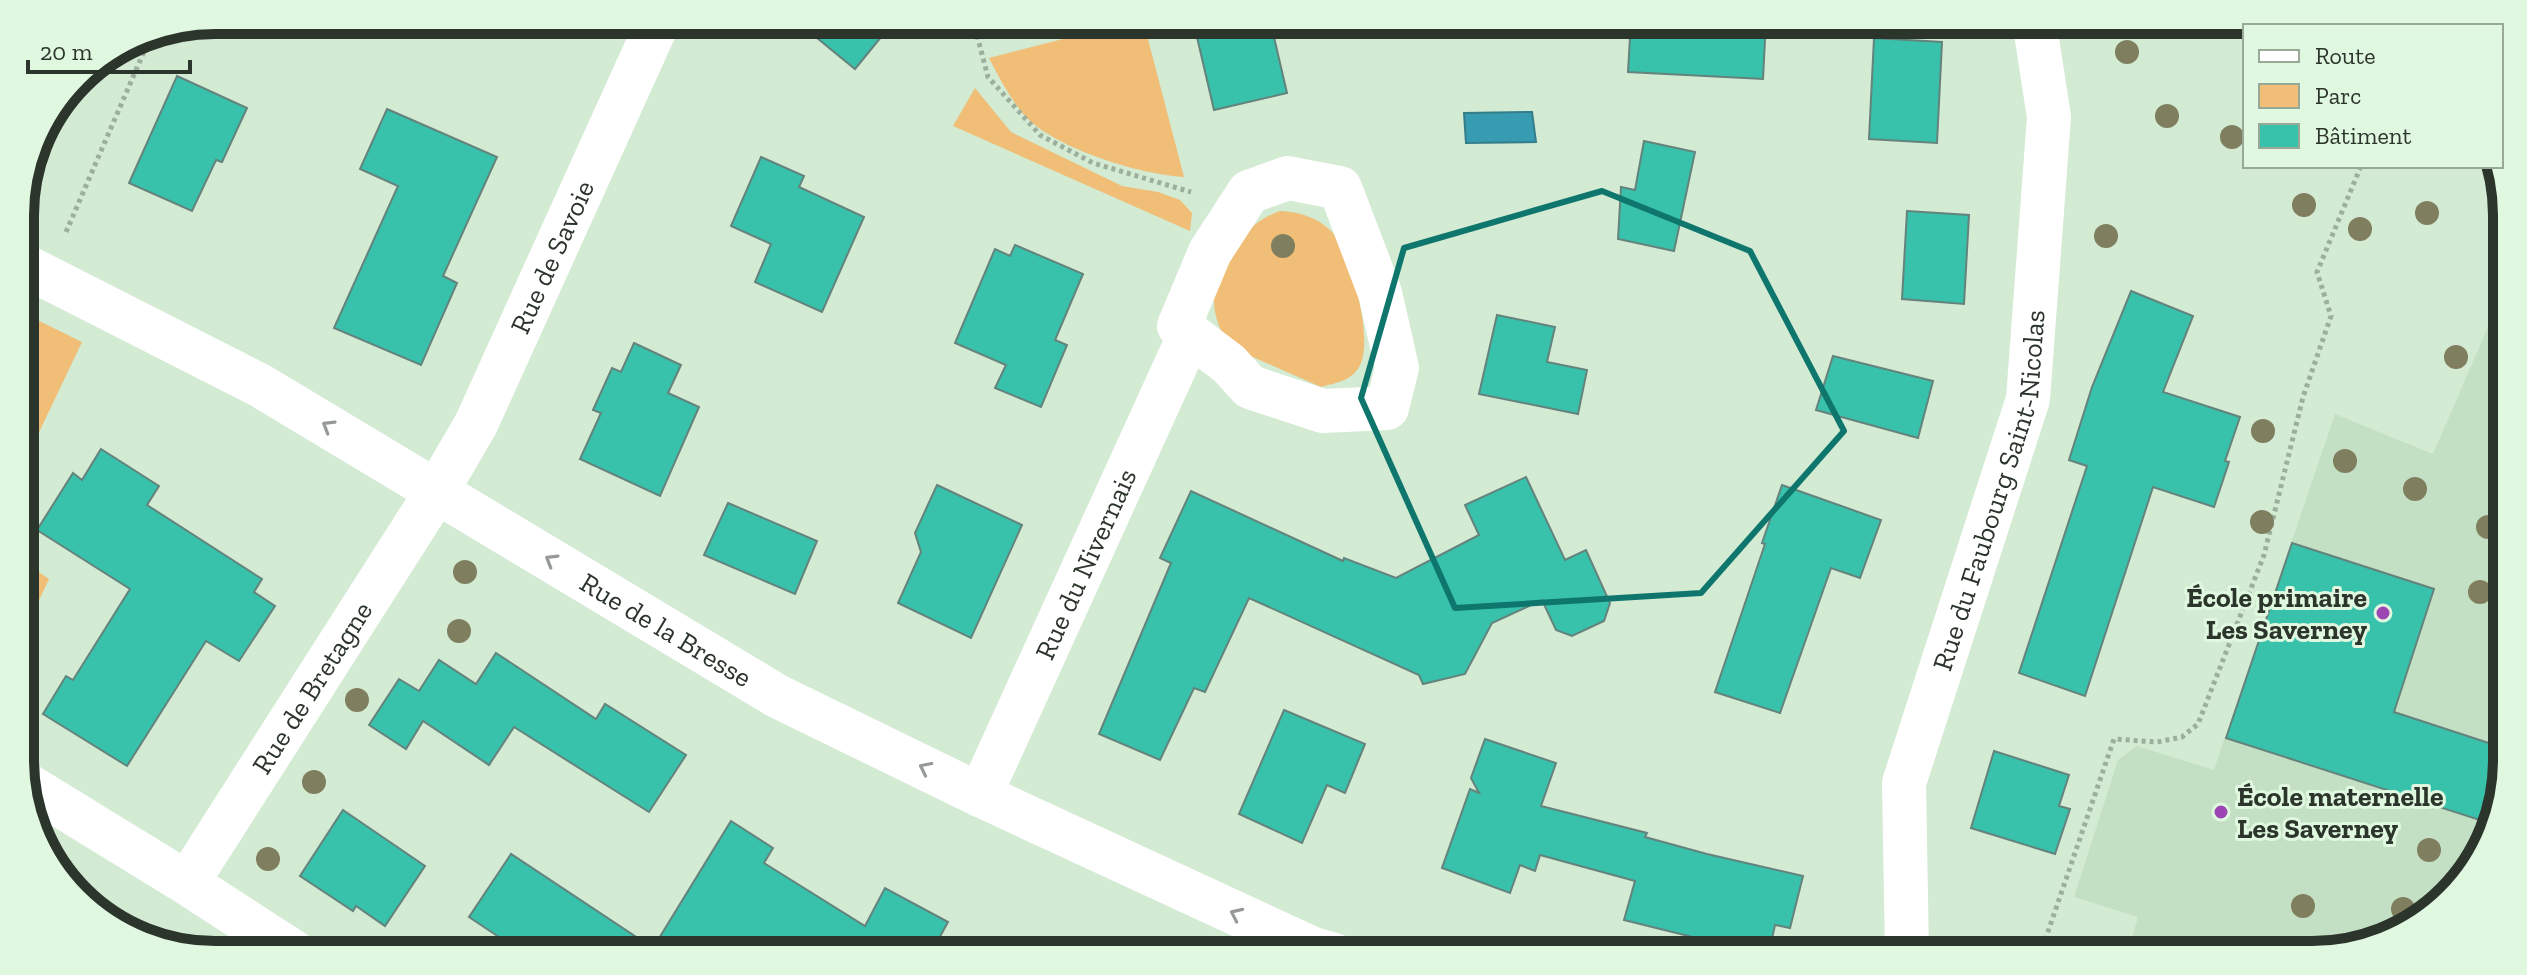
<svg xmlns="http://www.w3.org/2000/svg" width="2527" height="975" font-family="'Zilla Slab',serif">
  <rect width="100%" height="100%" fill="#d3ead3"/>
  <!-- built -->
  <polygon fill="#c4e0c4" points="2504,290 2496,823 2430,915 2324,955 2127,955 2138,917 2074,897 2118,760 2137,746 2214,770 2335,414 2433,454"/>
  <!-- green -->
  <g fill="#f0be76">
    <path d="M 1137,20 L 1143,20 L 1184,177 C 1141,175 1054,148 1025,116 C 1010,98 999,78 989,58 Z"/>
    <polygon points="975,88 1011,132 1122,186 1158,192 1180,200 1192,213 1190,231 953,126"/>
    <path d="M 1280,211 C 1299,212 1317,217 1331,231 C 1351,252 1375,342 1359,367 C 1351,381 1335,383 1321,387 L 1228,346 C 1220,330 1211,310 1215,291 C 1216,284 1223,275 1226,269 C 1241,239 1248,223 1280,211 Z"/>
    <polygon points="21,312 82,342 22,468"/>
    <polygon points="22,561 49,579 23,634"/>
  </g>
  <!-- water -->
  <polygon fill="#379cb1" stroke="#347d89" stroke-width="2" points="1532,112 1536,142 1466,143 1464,113"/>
  <!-- building -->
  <g fill="#38c2ab" stroke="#63837c" stroke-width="2">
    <polygon points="795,20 895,20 855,69"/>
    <polygon points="1193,20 1270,20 1287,93 1214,110"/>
    <polygon points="1631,20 1766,20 1763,79 1628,72"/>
    <polygon points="1874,38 1942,42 1937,143 1869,139"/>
    <polygon points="177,76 247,108 222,162 216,160 192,211 129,183"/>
    <polygon points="387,109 497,157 443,276 457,283 421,365 334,328 398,186 360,169"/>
    <polygon points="1644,141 1695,152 1674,251 1618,239 1621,187 1635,190"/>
    <polygon points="761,157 804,176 799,187 864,217 822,312 755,282 771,244 731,226"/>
    <polygon points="1907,211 1969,215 1964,304 1902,299"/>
    <polygon points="1015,245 1083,274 1055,340 1067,345 1041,407 995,388 1006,365 955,343 995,249 1010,256"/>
    <polygon points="2131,291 2193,316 2163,392 2240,417 2225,461 2229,462 2214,507 2153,487 2085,696 2019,673 2087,466 2069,460 2092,387"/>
    <polygon points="1497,315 1555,327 1547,362 1587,370 1578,414 1479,394"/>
    <polygon points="634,343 681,365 668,393 699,407 660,496 580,459 601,413 593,410 612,368 621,372"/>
    <polygon points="1833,356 1933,381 1918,438 1816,410"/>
    <polygon points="101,449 159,486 147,505 262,579 254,592 275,606 239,661 206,641 127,766 43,714 66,676 73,680 130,589 37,530 73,473 82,480"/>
    <polygon points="1526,477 1565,560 1586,550 1610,603 1604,621 1572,636 1556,630 1542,600 1492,623 1465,674 1423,684 1419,675 1249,598 1205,692 1194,688 1160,760 1099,734 1171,563 1160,558 1191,491 1343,561 1344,558 1396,578 1479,535 1465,505"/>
    <polygon points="937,485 1022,525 971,638 898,603 921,552 915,533"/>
    <polygon points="1782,485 1881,520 1860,578 1831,568 1780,713 1715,692 1765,544 1762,543"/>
    <polygon points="728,503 817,541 795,594 704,555"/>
    <polygon points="2292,543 2434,589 2394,712 2498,746 2495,825 2226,738"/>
    <polygon points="496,653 596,719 605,704 686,755 649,812 514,727 489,765 423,721 406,749 369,725 399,679 419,691 439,660 476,684"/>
    <polygon points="1284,710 1365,744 1345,793 1327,785 1302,843 1239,814"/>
    <polygon points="1485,739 1556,763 1541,806 1647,833 1645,837 1707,854 1803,876 1790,928 1775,925 1770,948 1752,944 1749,951 1624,920 1635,881 1540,855 1535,871 1520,865 1510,893 1442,868 1470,789 1479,793 1471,778"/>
    <polygon points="1994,751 2069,775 2059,806 2070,809 2055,854 1971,828"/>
    <polygon points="343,810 425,866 385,926 356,906 353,911 300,876"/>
    <polygon points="731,821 773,848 764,863 865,926 885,888 948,922 930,955 526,955 469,917 511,854 653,948"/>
  </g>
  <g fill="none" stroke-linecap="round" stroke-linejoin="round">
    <!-- path -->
    <g stroke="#9caf9c" stroke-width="5" stroke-dasharray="4 4" stroke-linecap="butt">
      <polyline points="973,20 988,77 1040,135 1093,163 1191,192"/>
      <polyline points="66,232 152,33"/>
      <polyline points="2040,955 2114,739 2157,742 2182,737 2198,724 2264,555 2303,397 2331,316 2317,272 2361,166"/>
    </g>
    <!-- minor -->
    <g stroke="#fff" stroke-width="44">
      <polygon points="1288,178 1340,188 1380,293 1397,368 1387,408 1323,411 1250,387 1229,364 1179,326 1210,252 1249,192"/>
      <path id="s1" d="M 21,264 L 261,386 L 777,696 L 980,795 L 1313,949 L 1334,955"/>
      <polyline points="24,783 187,883 298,955"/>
      <path id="s2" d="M 980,795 L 1190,334"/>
      <path id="s3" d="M 187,883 L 437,491 L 476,424 L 659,20"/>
      <path id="s4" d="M 1907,955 L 1904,783 L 2028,399 L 2049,117 L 2034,20"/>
    </g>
  </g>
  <!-- trees -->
  <g fill="#7f7e5f">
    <circle cx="2127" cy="52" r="12"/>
    <circle cx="2167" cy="116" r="12"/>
    <circle cx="2232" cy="137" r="12"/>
    <circle cx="2304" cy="205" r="12"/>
    <circle cx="2427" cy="213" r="12"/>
    <circle cx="2360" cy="229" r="12"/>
    <circle cx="2106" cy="236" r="12"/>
    <circle cx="1283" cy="246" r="12"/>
    <circle cx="2456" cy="357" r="12"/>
    <circle cx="2263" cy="431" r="12"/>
    <circle cx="2345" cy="461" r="12"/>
    <circle cx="2415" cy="489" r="12"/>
    <circle cx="2262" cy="522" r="12"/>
    <circle cx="2488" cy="527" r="12"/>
    <circle cx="465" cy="572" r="12"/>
    <circle cx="2480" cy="592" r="12"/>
    <circle cx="459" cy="631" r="12"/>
    <circle cx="357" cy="700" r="12"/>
    <circle cx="314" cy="782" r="12"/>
    <circle cx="2429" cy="850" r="12"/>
    <circle cx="268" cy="859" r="12"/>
    <circle cx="2303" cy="906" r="12"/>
    <circle cx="2403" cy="909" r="12"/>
  </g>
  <!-- one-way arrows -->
  <defs><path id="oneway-chevron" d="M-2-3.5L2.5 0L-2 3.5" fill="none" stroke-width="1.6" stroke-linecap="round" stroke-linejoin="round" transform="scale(2)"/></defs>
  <g stroke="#969a96">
    <use href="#oneway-chevron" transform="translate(328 426) rotate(-149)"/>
    <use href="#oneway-chevron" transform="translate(551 560) rotate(-149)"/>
    <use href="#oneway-chevron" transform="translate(925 768) rotate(-154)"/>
    <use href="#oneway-chevron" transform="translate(1236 914) rotate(-155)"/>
  </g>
  <!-- marked area -->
  <path fill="none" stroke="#0f766e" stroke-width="6" stroke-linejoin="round" d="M 1602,191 L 1750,251 L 1844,431 L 1701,593 L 1455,608 L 1361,398 L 1404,248 Z"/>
  <!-- markers -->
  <g fill="#9b46b3" stroke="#e0f7e0" stroke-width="3">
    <circle cx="2383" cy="613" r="8"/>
    <circle cx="2221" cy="812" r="8"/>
  </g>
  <g text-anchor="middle" stroke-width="6" stroke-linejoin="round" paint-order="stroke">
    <!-- street labels -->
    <g font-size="28" fill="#2c352c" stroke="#e0f7e0">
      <text dy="10" stroke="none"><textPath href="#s3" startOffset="726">Rue de Savoie</textPath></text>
      <text dy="10" stroke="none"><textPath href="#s4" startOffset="478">Rue du Faubourg Saint-Nicolas</textPath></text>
      <text dy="10" stroke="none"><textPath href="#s2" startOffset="254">Rue du Nivernais</textPath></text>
      <text dy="10" stroke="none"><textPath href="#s1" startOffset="742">Rue de la Bresse</textPath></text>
      <text dy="10" stroke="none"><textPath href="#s3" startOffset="232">Rue de Bretagne</textPath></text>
    </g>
    <!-- poi labels -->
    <g font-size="28" font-weight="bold" fill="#2c352c" stroke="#e0f7e0" text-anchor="end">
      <text x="2367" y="607">École primaire<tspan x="2367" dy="32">Les Saverney</tspan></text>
      <text x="2237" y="806" text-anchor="start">École maternelle<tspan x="2237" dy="32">Les Saverney</tspan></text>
    </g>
  </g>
  <!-- crop -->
  <path d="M0 0H2527V975H0ZM215 34H2312A181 181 0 0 1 2493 215V760A181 181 0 0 1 2312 941H215A181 181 0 0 1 34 760V215A181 181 0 0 1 215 34Z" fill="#e0f7e0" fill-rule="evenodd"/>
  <path fill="none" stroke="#2c352c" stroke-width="10" d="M215 34H2312A181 181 0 0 1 2493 215V760A181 181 0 0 1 2312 941H215A181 181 0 0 1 34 760V215A181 181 0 0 1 215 34Z"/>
  <!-- legend -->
  <rect x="2243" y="24" width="260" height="144" fill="#e0f7e0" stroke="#98a998" stroke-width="2"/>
  <rect x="2259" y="50" width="40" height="12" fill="#ffffff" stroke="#98a998" stroke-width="2"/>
  <text x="2315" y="64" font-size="24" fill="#2c352c">Route</text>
  <rect x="2259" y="84" width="40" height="24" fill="#f0be76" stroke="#98a998" stroke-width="2"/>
  <text x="2315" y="104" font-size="24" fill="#2c352c">Parc</text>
  <rect x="2259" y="124" width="40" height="24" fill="#38c2ab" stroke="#98a998" stroke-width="2"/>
  <text x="2315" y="144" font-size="24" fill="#2c352c">Bâtiment</text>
  <!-- scale -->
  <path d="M28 60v12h162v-12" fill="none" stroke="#2c352c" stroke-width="4"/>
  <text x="40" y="60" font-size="24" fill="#2c352c" stroke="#e0f7e0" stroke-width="6" paint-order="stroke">20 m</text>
</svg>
